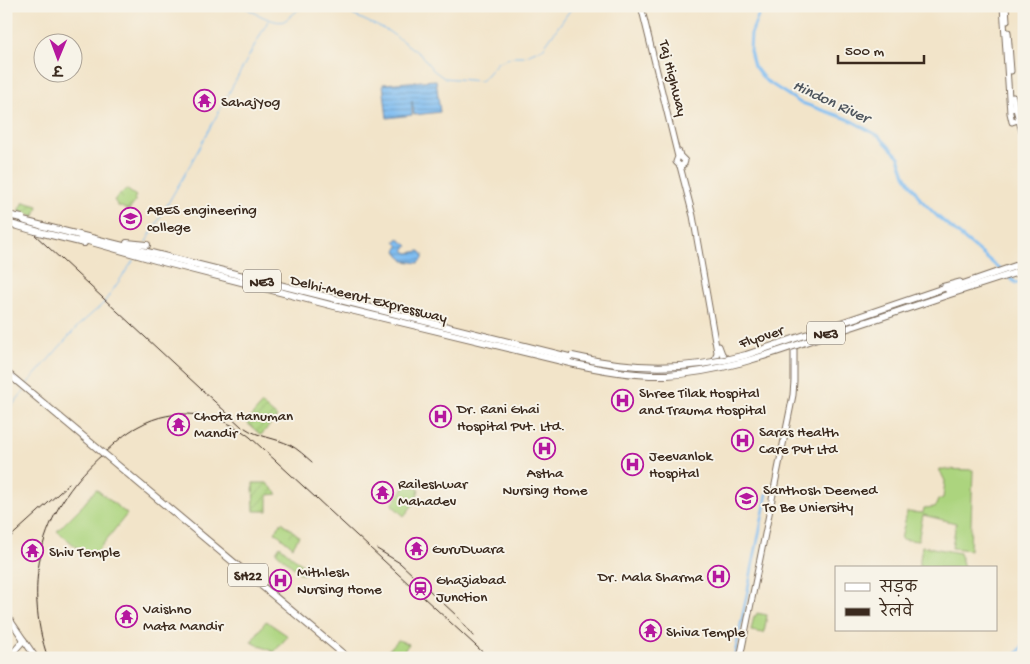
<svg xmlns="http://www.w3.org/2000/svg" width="1030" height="664" font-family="'Gochi Hand','Playpen Sans Deva',sans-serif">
  <defs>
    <pattern id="park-crowns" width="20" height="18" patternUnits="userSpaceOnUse" patternTransform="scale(1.25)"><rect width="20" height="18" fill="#acd47e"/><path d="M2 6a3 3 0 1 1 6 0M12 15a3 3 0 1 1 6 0" fill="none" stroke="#95b66c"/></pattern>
    <pattern id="garden-furrows" width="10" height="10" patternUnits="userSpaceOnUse" patternTransform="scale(1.25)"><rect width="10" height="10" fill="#acd47e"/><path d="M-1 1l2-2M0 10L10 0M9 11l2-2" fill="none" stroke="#95b66c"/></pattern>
    <pattern id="water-rules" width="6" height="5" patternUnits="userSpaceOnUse" patternTransform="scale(1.25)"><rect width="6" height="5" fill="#7fbdf2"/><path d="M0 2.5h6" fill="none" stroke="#699ac3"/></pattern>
  </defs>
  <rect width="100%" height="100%" fill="#f7f3e8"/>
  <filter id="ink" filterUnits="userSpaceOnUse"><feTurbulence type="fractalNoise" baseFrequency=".02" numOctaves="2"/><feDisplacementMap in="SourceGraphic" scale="10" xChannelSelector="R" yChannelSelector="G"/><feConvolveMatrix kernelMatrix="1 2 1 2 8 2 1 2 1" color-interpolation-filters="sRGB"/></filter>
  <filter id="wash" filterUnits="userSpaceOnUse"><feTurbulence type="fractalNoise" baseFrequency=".0096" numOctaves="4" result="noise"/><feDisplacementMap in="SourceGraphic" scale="20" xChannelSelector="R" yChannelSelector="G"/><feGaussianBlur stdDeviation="1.12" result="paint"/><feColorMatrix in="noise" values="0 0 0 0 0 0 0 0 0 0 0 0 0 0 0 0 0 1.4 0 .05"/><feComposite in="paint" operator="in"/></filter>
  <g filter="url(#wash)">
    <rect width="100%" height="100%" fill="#f2e4c9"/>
    <!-- grass -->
    <g fill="#acd47e" stroke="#747f4e">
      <polygon points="939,469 973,470 970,550 952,548 956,523 923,515 918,541 901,539 907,512 923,513 924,508 935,507 938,500 943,498 945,481"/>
      <polygon points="408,482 414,487 419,489 416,501 404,516 392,505"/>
      <polygon points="96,489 127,514 91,559 57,531 84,504"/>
      <polygon points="922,546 960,553 964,568 932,568 919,566"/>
      <polygon points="266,621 288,636 274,652 251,642"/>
      <polygon points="398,640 409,644 398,658 394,658 386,653"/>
    </g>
    <!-- park -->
    <g fill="url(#park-crowns)" stroke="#747f4e">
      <polygon points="126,189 136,196 134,199 136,201 129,210 118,206 114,200"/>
      <polygon points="282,522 299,536 293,547 275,532"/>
      <polygon points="280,546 307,569 302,575 276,552"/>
      <polygon points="757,613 767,615 764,633 751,631 754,616 756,616"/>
    </g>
    <!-- garden -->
    <g fill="url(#garden-furrows)" stroke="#747f4e">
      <polygon points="24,202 38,206 35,216 19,211"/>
      <polygon points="262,404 277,417 261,435 246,422"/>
      <polygon points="253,483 267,483 278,494 268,495 268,511 254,511"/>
    </g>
    <!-- water -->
    <g fill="url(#water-rules)" stroke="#5d7488">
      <polygon points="436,80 440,112 414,115 412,100 412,115 387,118 383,84"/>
      <polygon points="398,238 408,246 404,250 408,253 420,251 423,254 423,259 419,263 404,261 396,251 399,246 395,242"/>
    </g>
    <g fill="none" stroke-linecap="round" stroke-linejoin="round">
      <!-- stream -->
      <g stroke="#7fbdf2" stroke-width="1">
        <path d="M 243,6 C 251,11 275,25 284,21 C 291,17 297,10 303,6"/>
        <polyline points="323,6 331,8 333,6"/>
        <polyline points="346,6 353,15 388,31 405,43 421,55 433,70 444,78 481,81 498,62 515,56 524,56 543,48 573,6"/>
        <polyline points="146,242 191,163 269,19"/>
        <polyline points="27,384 78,326 103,304 133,261"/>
        <polyline points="6,413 24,391"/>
      </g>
      <!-- canal -->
      <polyline stroke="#7fbdf2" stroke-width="2.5" points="734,658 767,494"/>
      <!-- river -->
      <g stroke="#7fbdf2" stroke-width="3">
        <polyline points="762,6 751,34 750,51 754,66 765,80 799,102 848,119 879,136 899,157 905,175 921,200 937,216 1001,270"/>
        <polyline points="1008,276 1016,283 1024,284"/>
        <polyline points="1012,658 1017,654 1024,644"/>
      </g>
    </g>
  </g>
  <g filter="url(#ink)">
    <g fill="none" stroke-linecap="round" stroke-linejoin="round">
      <defs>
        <g id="major">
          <polyline points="641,6 678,157 676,162 680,166 693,216 717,352 715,360"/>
          <polyline points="1003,6 1010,113 1012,122 1018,120"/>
          <polyline points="1006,6 1007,21"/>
          <polyline points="1008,32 1011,71"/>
          <polyline points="1013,97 1015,108"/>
          <polyline points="1013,108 1016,109 1024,139"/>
          <polyline points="679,152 680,156 685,161 684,164 680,166"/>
          <polyline points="941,287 960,282"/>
          <polyline points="719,346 722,354 726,358"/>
          <polyline points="6,614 36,658"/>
          <polyline points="8,658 24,640"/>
          <polyline points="740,658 793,395 794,381 794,348"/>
        </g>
        <g id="highway">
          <polyline points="6,219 11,219"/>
          <polyline points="23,221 577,359"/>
          <polyline points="6,223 18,226"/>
          <polyline points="39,232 84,243"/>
          <polyline points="81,239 159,261 338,307 570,363"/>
          <polyline points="127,243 147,245"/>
          <polyline points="940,292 1024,263"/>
          <polyline points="947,295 1024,270"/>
          <polyline points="592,363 625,368"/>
          <polyline points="629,369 657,370 685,369"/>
          <polyline points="6,372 60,417"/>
          <polyline points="146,489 348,658"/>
        </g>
      </defs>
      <!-- major casing -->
      <use href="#major" stroke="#7b6b5a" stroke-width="7"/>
      <!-- highway casing -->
      <use href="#highway" stroke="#7b6b5a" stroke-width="8"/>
      <!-- major -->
      <use href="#major" stroke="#fff" stroke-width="5"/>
      <!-- highway -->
      <use href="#highway" stroke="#fff" stroke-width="6"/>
      <!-- rail -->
      <g stroke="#3b2a1e" stroke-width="1">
        <polyline points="6,208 242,427"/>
        <path d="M 245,428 C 258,437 276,438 290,445 C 298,449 305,456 312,462"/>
        <polyline points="6,541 69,484"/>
        <polyline points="377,549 400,563 457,616 473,636"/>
        <path d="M 48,658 C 35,622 33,582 43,545 C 53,509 75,479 103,454 C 114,444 125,433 139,426 C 174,406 219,412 250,437 L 489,658"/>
      </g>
      <defs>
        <g id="highway-bridge">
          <polyline points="7,215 22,218"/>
          <polyline points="18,226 39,232"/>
          <path d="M 572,356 C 632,370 686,371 746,355 L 944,288"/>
          <path d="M 570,363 C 602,370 634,376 667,375 C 719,372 766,356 814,339 C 858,325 903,310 947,295"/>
          <polyline points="60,417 146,489"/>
        </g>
      </defs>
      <!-- highway-bridge casing -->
      <use href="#highway-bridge" stroke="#7b6b5a" stroke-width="8" stroke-linecap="butt"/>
      <!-- highway-bridge -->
      <use href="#highway-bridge" stroke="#fff" stroke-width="6"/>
    </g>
  </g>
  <!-- icons -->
  <defs>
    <symbol id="temple-ring" viewBox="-11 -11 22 22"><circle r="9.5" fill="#f7f3e8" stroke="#b5179e" stroke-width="1.5"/><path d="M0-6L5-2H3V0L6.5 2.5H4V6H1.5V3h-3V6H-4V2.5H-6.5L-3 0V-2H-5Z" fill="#b5179e"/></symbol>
    <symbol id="university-ring" viewBox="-11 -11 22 22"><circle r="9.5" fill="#f7f3e8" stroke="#b5179e" stroke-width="1.5"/><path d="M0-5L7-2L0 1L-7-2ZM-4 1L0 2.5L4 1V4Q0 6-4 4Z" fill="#b5179e"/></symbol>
    <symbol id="hospital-ring" viewBox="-11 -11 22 22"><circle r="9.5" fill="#f7f3e8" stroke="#b5179e" stroke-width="1.5"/><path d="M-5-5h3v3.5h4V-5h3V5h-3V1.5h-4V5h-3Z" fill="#b5179e"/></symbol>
    <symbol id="station-ring" viewBox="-11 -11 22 22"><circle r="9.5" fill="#f7f3e8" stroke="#b5179e" stroke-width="1.5"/><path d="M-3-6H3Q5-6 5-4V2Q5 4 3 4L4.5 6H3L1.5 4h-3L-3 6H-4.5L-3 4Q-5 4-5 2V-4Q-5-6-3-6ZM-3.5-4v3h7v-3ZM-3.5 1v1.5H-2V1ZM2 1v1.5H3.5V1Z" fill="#b5179e"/></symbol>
  </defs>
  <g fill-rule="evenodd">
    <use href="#temple-ring" x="192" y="88" width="25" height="25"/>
    <use href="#university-ring" x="118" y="206" width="25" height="25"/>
    <use href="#hospital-ring" x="610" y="388" width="25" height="25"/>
    <use href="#hospital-ring" x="428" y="404" width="25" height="25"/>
    <use href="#temple-ring" x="166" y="412" width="25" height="25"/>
    <use href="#hospital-ring" x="730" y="428" width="25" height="25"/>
    <use href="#hospital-ring" x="532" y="436" width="25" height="25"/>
    <use href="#hospital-ring" x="620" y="452" width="25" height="25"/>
    <use href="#temple-ring" x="370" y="480" width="25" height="25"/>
    <use href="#university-ring" x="734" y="486" width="25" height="25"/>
    <use href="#temple-ring" x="404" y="536" width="25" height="25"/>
    <use href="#temple-ring" x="20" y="538" width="25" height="25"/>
    <use href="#hospital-ring" x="706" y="564" width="25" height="25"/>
    <use href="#hospital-ring" x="268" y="568" width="25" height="25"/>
    <use href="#station-ring" x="408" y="576" width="25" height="25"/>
    <use href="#temple-ring" x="114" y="604" width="25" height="25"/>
    <use href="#temple-ring" x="638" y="618" width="25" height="25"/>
  </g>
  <g text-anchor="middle" stroke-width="4" stroke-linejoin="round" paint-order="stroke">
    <!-- shield labels -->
    <g fill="#f7f3e8" stroke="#73665b" stroke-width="1">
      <rect x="243" y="269.5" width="38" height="23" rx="4"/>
      <rect x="807" y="321.5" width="38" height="23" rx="4"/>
      <rect x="228" y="563.5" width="40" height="23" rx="4"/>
    </g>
    <g font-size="14" font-weight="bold" fill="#3b2a1e">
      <text x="262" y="286">NE3</text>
      <text x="826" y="338">NE3</text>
      <text x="248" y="580">SH22</text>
    </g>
    <!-- street labels -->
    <g font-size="15" fill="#3b2a1e" stroke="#f7f3e8">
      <text transform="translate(674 78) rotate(76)" y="5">Taj Highway</text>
      <text transform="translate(369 298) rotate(14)" y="5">Delhi-Meerut Expressway</text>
      <text transform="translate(761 336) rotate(-18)" y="5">Flyover</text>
    </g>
    <!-- poi labels -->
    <g font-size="15" fill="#3b2a1e" stroke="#f7f3e8" text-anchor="start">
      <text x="221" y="106">SahajYog</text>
      <text x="147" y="214">ABES engineering<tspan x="147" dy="17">college</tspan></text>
      <text x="639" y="397">Shree Tilak Hospital<tspan x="639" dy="17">and Trauma Hospital</tspan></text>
      <text x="457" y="413">Dr. Rani Ghai<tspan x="457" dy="17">Hospital Pvt. Ltd.</tspan></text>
      <text x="194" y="420">Chota Hanuman<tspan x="194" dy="17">Mandir</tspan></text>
      <text x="759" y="436">Saras Health<tspan x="759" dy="17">Care Pvt Ltd</tspan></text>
      <text x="649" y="460">Jeevanlok<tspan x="649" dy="17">Hospital</tspan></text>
      <text x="545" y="477" text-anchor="middle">Astha<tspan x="545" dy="17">Nursing Home</tspan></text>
      <text x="398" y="488">Raileshwar<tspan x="398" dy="17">Mahadev</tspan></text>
      <text x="763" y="494">Santhosh Deemed<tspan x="763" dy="17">To Be Uniersity</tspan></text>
      <text x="432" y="553">GuruDwara</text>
      <text x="49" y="556">Shiv Temple</text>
      <text x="297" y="576">Mithlesh<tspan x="297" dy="17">Nursing Home</tspan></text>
      <text x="703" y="581" text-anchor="end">Dr. Mala Sharma</text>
      <text x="436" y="584">Ghaziabad<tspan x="436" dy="17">Junction</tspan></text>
      <text x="143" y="613">Vaishno<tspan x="143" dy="17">Mata Mandir</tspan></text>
      <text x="666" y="636">Shiva Temple</text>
    </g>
    <!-- water labels -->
    <g font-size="16" font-style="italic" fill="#4f565e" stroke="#f7f3e8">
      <text transform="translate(832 100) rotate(25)" y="6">Hindon River</text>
    </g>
  </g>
  <!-- margin -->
  <rect width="1030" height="664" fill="none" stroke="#f7f3e8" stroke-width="25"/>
  <!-- legend -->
  <rect x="835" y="566" width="162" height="65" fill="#f7f3e8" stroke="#aca397"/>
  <rect x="845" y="583" width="25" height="8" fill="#ffffff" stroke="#aca397"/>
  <text x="880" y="592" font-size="15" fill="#3b2a1e">सड़क</text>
  <rect x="845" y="608" width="25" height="8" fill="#3b2a1e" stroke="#aca397"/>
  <text x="880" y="616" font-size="15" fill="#3b2a1e">रेलवे</text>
  <!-- north arrow -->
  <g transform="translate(58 58) rotate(181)"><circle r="24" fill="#f7f3e8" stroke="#aca397"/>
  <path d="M0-4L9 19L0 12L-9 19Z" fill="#b5179e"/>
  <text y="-8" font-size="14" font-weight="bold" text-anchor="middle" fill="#3b2a1e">उ</text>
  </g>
  <!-- scale -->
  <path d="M838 55v8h86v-8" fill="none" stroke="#3b2a1e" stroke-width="2.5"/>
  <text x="845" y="55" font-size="15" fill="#3b2a1e" stroke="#f7f3e8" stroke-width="4" paint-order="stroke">500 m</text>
</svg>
